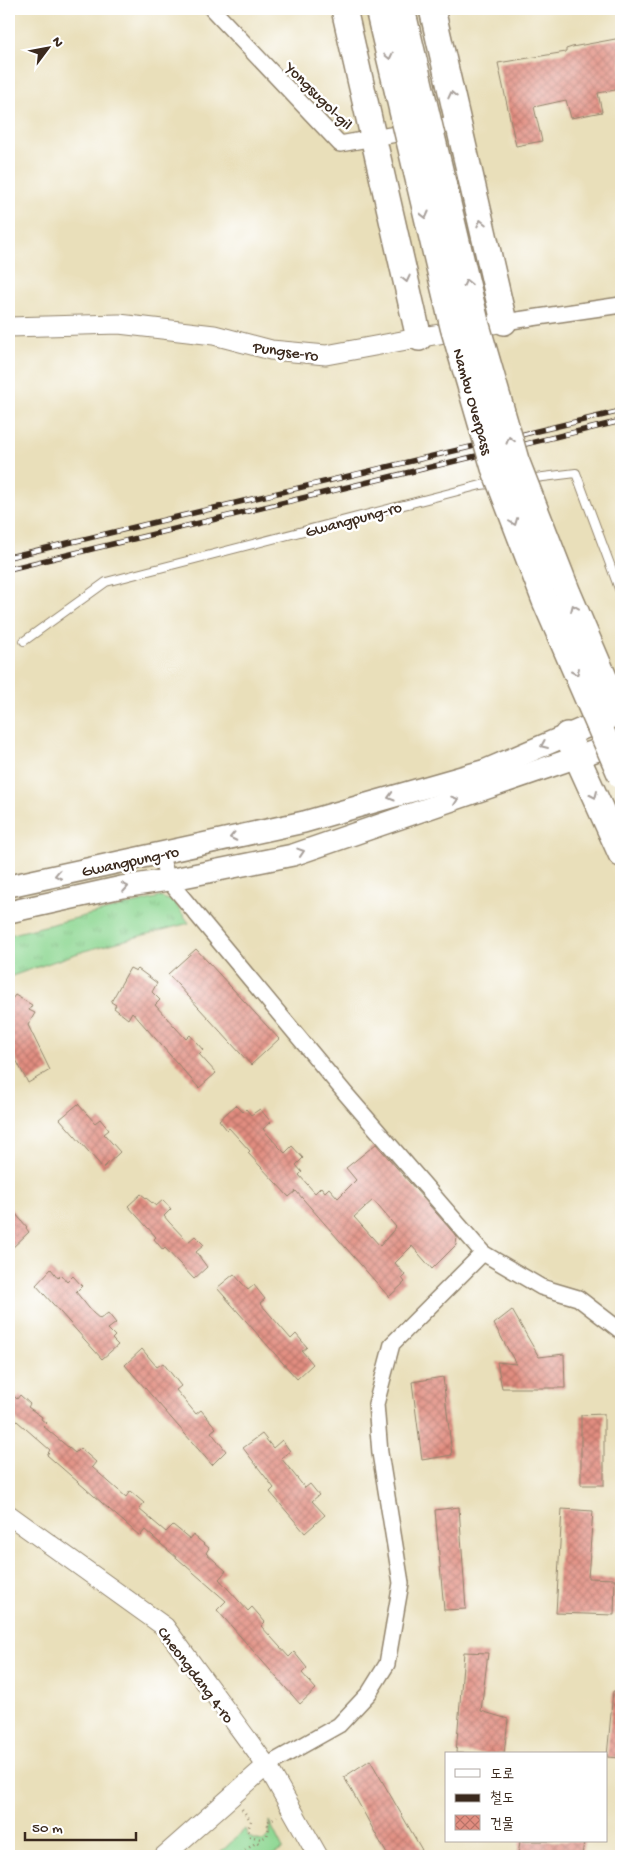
<svg xmlns="http://www.w3.org/2000/svg" width="630" height="1865" font-family="'Gochi Hand','Poor Story',sans-serif">
  <defs>
    <pattern id="grass-tufts" width="24" height="20" patternUnits="userSpaceOnUse" patternTransform="scale(1.25)"><rect width="24" height="20" fill="#90d894"/><path d="M3 7l-1-3M5 7V3M7 7l1-3M15 17l-1-3M17 17v-4M19 17l1-3" fill="none" stroke="#7dba7f"/></pattern>
    <pattern id="building-cross-hatch" width="8" height="8" patternUnits="userSpaceOnUse" patternTransform="scale(1.25)"><rect width="8" height="8" fill="#e18d80"/><path d="M0 0l8 8M0 8l8-8" fill="none" stroke="#b87368"/></pattern>
  </defs>
  <rect width="100%" height="100%" fill="#fff"/>
  <filter id="ink" filterUnits="userSpaceOnUse"><feTurbulence type="fractalNoise" baseFrequency=".02" numOctaves="2"/><feDisplacementMap in="SourceGraphic" scale="10" xChannelSelector="R" yChannelSelector="G"/><feConvolveMatrix kernelMatrix="1 2 1 2 8 2 1 2 1" color-interpolation-filters="sRGB"/></filter>
  <filter id="wash" filterUnits="userSpaceOnUse"><feTurbulence type="fractalNoise" baseFrequency=".0096" numOctaves="4" result="noise"/><feDisplacementMap in="SourceGraphic" scale="20" xChannelSelector="R" yChannelSelector="G"/><feGaussianBlur stdDeviation="1.12" result="paint"/><feColorMatrix in="noise" values="0 0 0 0 0 0 0 0 0 0 0 0 0 0 0 0 0 1.4 0 .05"/><feComposite in="paint" operator="in"/></filter>
  <g filter="url(#wash)">
    <rect width="100%" height="100%" fill="#e9dfba"/>
    <!-- grass -->
    <polygon fill="url(#grass-tufts)" stroke="#668159" points="160,897 174,902 189,923 84,951 9,977 9,935"/>
    <!-- park -->
    <path fill="#90d894" stroke="#668159" d="M 269,1821 L 283,1849 L 271,1856 L 217,1856 L 245,1829 C 248,1839 254,1840 264,1841 L 270,1835 Z"/>
    <g id="blocks">
      <!-- building -->
      <g fill="url(#building-cross-hatch)" fill-rule="evenodd">
        <polygon points="621,38 621,89 598,93 602,112 571,118 566,100 534,107 542,141 516,146 498,63 566,52 566,49 572,47"/>
        <polygon points="196,949 279,1039 251,1065 168,974"/>
        <polygon points="130,968 136,971 138,969 157,983 152,992 160,1000 155,1005 186,1039 190,1035 203,1050 199,1054 216,1073 199,1088 132,1012 128,1019 114,1008 116,1005 111,1002"/>
        <polygon points="15,995 32,1005 29,1010 35,1013 28,1025 50,1070 28,1083 9,1046 9,1003"/>
        <polygon points="78,1104 95,1123 100,1119 109,1130 104,1134 120,1152 103,1168 60,1119"/>
        <path d="M 236,1105 L 243,1112 L 246,1109 L 251,1115 L 260,1109 L 271,1122 L 263,1129 L 278,1146 L 285,1153 L 292,1146 L 303,1158 L 296,1165 L 302,1172 L 299,1175 L 315,1193 L 321,1187 L 325,1192 L 329,1188 L 338,1198 L 356,1180 L 346,1168 L 376,1144 L 457,1237 L 456,1245 L 432,1269 L 412,1246 L 395,1263 L 405,1275 L 402,1278 L 405,1282 L 389,1297 L 296,1191 L 289,1197 L 248,1153 L 250,1151 L 229,1128 L 227,1130 L 219,1120 ZM 373,1200 L 396,1227 L 380,1246 L 354,1217 Z"/>
        <polygon points="141,1194 156,1206 163,1200 171,1209 164,1216 169,1222 188,1242 195,1236 204,1245 196,1252 207,1267 194,1279 165,1248 163,1250 154,1239 156,1237 128,1206"/>
        <polygon points="9,1206 27,1227 26,1228 29,1232 9,1251"/>
        <polygon points="51,1269 58,1278 61,1275 67,1282 73,1276 82,1286 76,1292 93,1313 100,1319 108,1313 116,1323 108,1329 115,1336 112,1339 118,1345 102,1359 36,1285"/>
        <polygon points="234,1274 248,1290 254,1285 265,1299 260,1303 291,1339 296,1334 307,1347 302,1351 313,1364 297,1379 217,1288"/>
        <polygon points="512,1310 539,1357 564,1354 565,1388 502,1388 497,1362 516,1364 494,1324"/>
        <polygon points="142,1349 157,1367 163,1363 181,1386 176,1390 196,1414 201,1410 216,1428 211,1432 226,1451 212,1465 125,1365"/>
        <polygon points="443,1377 452,1455 422,1460 412,1382"/>
        <polygon points="9,1392 17,1399 20,1395 30,1404 28,1407 42,1417 41,1419 46,1423 43,1426 75,1453 80,1448 96,1462 92,1467 126,1497 130,1491 144,1503 139,1509 166,1532 173,1525 190,1539 193,1535 209,1548 206,1553 226,1571 219,1579 248,1611 252,1607 265,1622 261,1626 289,1657 294,1652 307,1668 302,1673 316,1689 300,1704 217,1610 226,1601 145,1530 140,1536 47,1455 50,1450 9,1414"/>
        <polygon points="604,1414 604,1485 581,1485 581,1415"/>
        <polygon points="262,1434 273,1448 282,1440 290,1451 281,1458 305,1488 310,1484 319,1495 312,1501 325,1515 305,1533 270,1492 274,1488 243,1448"/>
        <polygon points="459,1507 466,1609 444,1610 435,1510"/>
        <polygon points="562,1509 593,1511 588,1578 615,1579 614,1615 556,1613"/>
        <polygon points="464,1652 488,1653 481,1711 508,1719 504,1754 456,1753"/>
        <polygon points="613,1691 621,1692 621,1758 607,1757"/>
        <polygon points="370,1760 422,1850 411,1856 388,1856 344,1777"/>
        <polygon points="520,1841 584,1841 582,1856 518,1856"/>
      </g>
    </g>
  </g>
  <g filter="url(#ink)">
    <use href="#blocks" fill-opacity="0" stroke="#92846c" stroke-width="1"/>
    <g fill="none" stroke-linecap="round" stroke-linejoin="round">
      <defs>
        <g id="service">
          <polyline points="527,479 576,473 621,594"/>
          <polyline points="24,641 106,582 481,485 496,483"/>
        </g>
        <g id="minor">
          <polyline points="212,9 340,144 458,123"/>
          <polyline points="504,322 621,305"/>
          <polyline points="160,853 168,880 345,1093 483,1253 392,1344 376,1404 380,1453 401,1583 387,1664 369,1693 339,1725 266,1766"/>
          <polyline points="483,1253 541,1287 578,1298 621,1331"/>
        </g>
        <g id="tertiary">
          <polyline points="9,327 119,324 214,335 271,350 326,355 504,322"/>
          <polyline points="9,1515 165,1627 269,1769 318,1856"/>
          <polyline points="164,1856 266,1766"/>
        </g>
        <g id="secondary">
          <polyline points="9,886 304,822 486,770 612,716"/>
          <polyline points="9,912 122,887 168,880 293,855 621,742"/>
        </g>
        <g id="trunk">
          <polyline points="344,9 419,338"/>
          <polyline points="432,9 504,322"/>
          <polyline points="567,735 621,854"/>
        </g>
      </defs>
      <!-- service casing -->
      <use href="#service" stroke="#92846c" stroke-width="10"/>
      <!-- minor casing -->
      <use href="#minor" stroke="#92846c" stroke-width="18"/>
      <!-- tertiary casing -->
      <use href="#tertiary" stroke="#92846c" stroke-width="21"/>
      <!-- secondary casing -->
      <use href="#secondary" stroke="#92846c" stroke-width="24"/>
      <!-- trunk casing -->
      <use href="#trunk" stroke="#92846c" stroke-width="28"/>
      <!-- path -->
      <g stroke="#92846c" stroke-width="2.5" stroke-dasharray="1 4" stroke-linecap="butt">
        <polyline points="242,1809 251,1821 248,1830 250,1836 261,1839 267,1836 269,1828 267,1822 277,1816"/>
        <polyline points="237,1856 257,1842 261,1845"/>
      </g>
      <!-- service -->
      <use href="#service" stroke="#fff" stroke-width="8"/>
      <!-- minor -->
      <use href="#minor" stroke="#fff" stroke-width="15"/>
      <!-- tertiary -->
      <use href="#tertiary" stroke="#fff" stroke-width="19"/>
      <!-- secondary -->
      <use href="#secondary" stroke="#fff" stroke-width="21"/>
      <!-- trunk -->
      <use href="#trunk" stroke="#fff" stroke-width="25"/>
      <defs>
        <g id="rail">
          <polyline points="9,557 621,411"/>
          <polyline points="9,569 621,421"/>
        </g>
      </defs>
      <!-- rail casing -->
      <use href="#rail" stroke="#3b2a1e" stroke-width="5.5"/>
      <!-- rail -->
      <use href="#rail" stroke="#fff" stroke-width="4" stroke-dasharray="11" stroke-linecap="butt"/>
      <defs>
        <g id="trunk-bridge">
          <polyline points="378,9 453,327 494,468 545,601 621,776"/>
          <polyline points="402,9 476,322 516,460 568,593 621,717"/>
        </g>
      </defs>
      <!-- trunk-bridge casing -->
      <use href="#trunk-bridge" stroke="#92846c" stroke-width="28" stroke-linecap="butt"/>
      <!-- trunk-bridge -->
      <use href="#trunk-bridge" stroke="#fff" stroke-width="25"/>
    </g>
    <!-- one-way arrows -->
    <defs><path id="oneway-chevron" d="M-2-3.5L2.5 0L-2 3.5" fill="none" stroke-width="1.6" stroke-linecap="round" stroke-linejoin="round" transform="scale(1.25)"/></defs>
    <g stroke="#a79f9a">
      <use href="#oneway-chevron" transform="translate(389 56) rotate(77)"/>
      <use href="#oneway-chevron" transform="translate(452 95) rotate(-103)"/>
      <use href="#oneway-chevron" transform="translate(425 215) rotate(76)"/>
      <use href="#oneway-chevron" transform="translate(481 223) rotate(-103)"/>
      <use href="#oneway-chevron" transform="translate(406 279) rotate(77)"/>
      <use href="#oneway-chevron" transform="translate(467 283) rotate(-103)"/>
      <use href="#oneway-chevron" transform="translate(510 440) rotate(-106)"/>
      <use href="#oneway-chevron" transform="translate(514 522) rotate(69)"/>
      <use href="#oneway-chevron" transform="translate(574 608) rotate(-113)"/>
      <use href="#oneway-chevron" transform="translate(576 672) rotate(66)"/>
      <use href="#oneway-chevron" transform="translate(544 745) rotate(157)"/>
      <use href="#oneway-chevron" transform="translate(594 795) rotate(66)"/>
      <use href="#oneway-chevron" transform="translate(391 797) rotate(164)"/>
      <use href="#oneway-chevron" transform="translate(455 800) rotate(-19)"/>
      <use href="#oneway-chevron" transform="translate(233 837) rotate(168)"/>
      <use href="#oneway-chevron" transform="translate(301 852) rotate(-18)"/>
      <use href="#oneway-chevron" transform="translate(58 875) rotate(168)"/>
      <use href="#oneway-chevron" transform="translate(125 887) rotate(-10)"/>
    </g>
  </g>
  <g text-anchor="middle" stroke-width="5" stroke-linejoin="round" paint-order="stroke">
    <!-- street labels -->
    <g font-size="16" fill="#3b2a1e" stroke="#fff">
      <text transform="translate(320 95) rotate(45)" y="6">Yongsugol-gil</text>
      <text transform="translate(286 350) rotate(8)" y="6">Pungse-ro</text>
      <text transform="translate(474 401) rotate(74)" y="6">Nambu Overpass</text>
      <text transform="translate(353 518) rotate(-15)" y="6">Gwangpung-ro</text>
      <text transform="translate(130 860) rotate(-12)" y="6">Gwangpung-ro</text>
      <text transform="translate(197 1674) rotate(53)" y="6">Cheongdang 4-ro</text>
    </g>
  </g>
  <!-- margin -->
  <rect width="630" height="1865" fill="none" stroke="#fff" stroke-width="30"/>
  <!-- legend -->
  <rect x="445" y="1752" width="162" height="90" fill="#ffffff" stroke="#b1aaa5"/>
  <rect x="455" y="1769" width="25" height="8" fill="#ffffff" stroke="#b1aaa5"/>
  <text x="490" y="1778" font-size="15" fill="#3b2a1e">도로</text>
  <rect x="455" y="1794" width="25" height="8" fill="#3b2a1e" stroke="#b1aaa5"/>
  <text x="490" y="1802" font-size="15" fill="#3b2a1e">철도</text>
  <rect x="455" y="1815" width="25" height="15" fill="url(#building-cross-hatch)" stroke="#b1aaa5"/>
  <text x="490" y="1828" font-size="15" fill="#3b2a1e">건물</text>
  <!-- north arrow -->
  <g transform="translate(48 48) rotate(58)" stroke="#ffffff" stroke-width="4" paint-order="stroke">
  <path d="M0-4L9 19L0 12L-9 19Z" fill="#3b2a1e"/>
  <text y="-8" font-size="14" font-weight="bold" text-anchor="middle" fill="#3b2a1e">N</text>
  </g>
  <!-- scale -->
  <path d="M25 1832v8h111v-8" fill="none" stroke="#3b2a1e" stroke-width="2.5"/>
  <text x="32" y="1832" font-size="15" fill="#3b2a1e" stroke="#ffffff" stroke-width="4" paint-order="stroke">50 m</text>
</svg>
